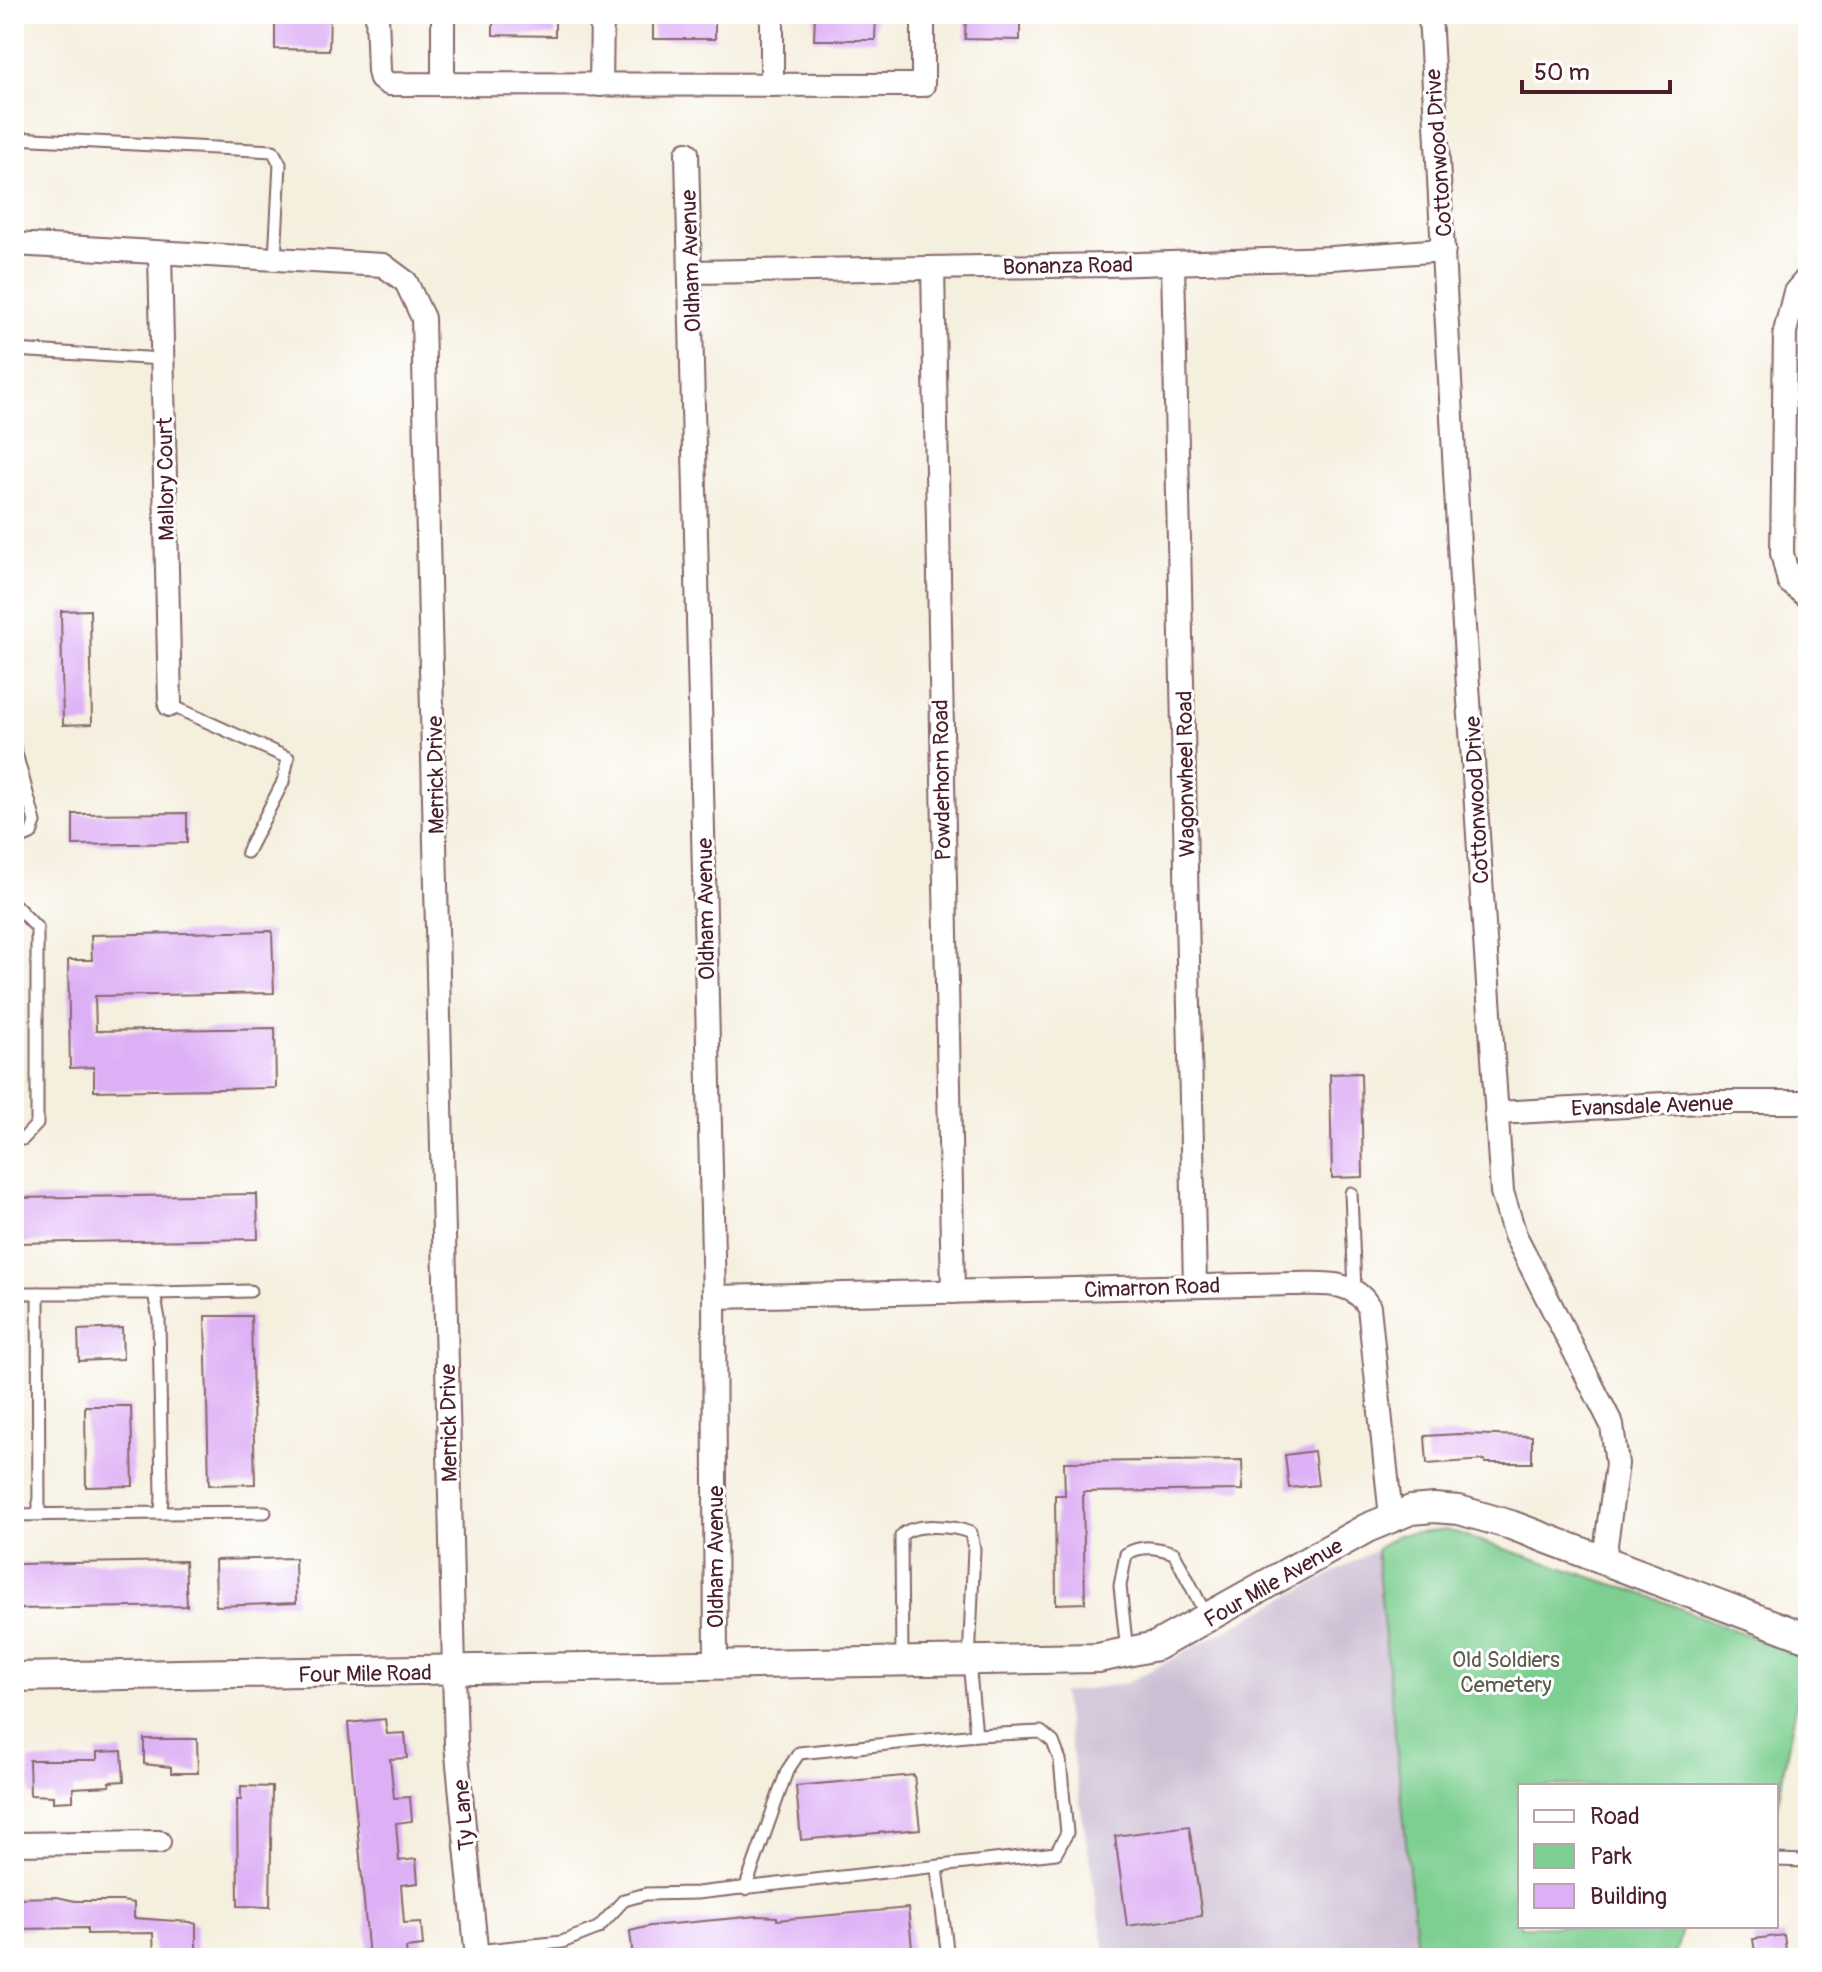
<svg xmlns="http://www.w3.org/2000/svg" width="1822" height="1972" viewBox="0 0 1822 1972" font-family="Pangolin,sans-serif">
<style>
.industrial{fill:#ccbed3}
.green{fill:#7dcf91;stroke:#64775e;stroke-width:2}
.building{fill:#ddaff5}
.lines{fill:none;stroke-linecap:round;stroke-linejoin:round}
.service-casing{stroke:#86686a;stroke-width:15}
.minor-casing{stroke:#86686a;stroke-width:26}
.tertiary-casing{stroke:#86686a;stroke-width:32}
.service{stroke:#fff;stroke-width:11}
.minor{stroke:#fff;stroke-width:22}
.tertiary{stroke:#fff;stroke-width:28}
.labels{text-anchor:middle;stroke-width:6;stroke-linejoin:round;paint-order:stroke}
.street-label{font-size:22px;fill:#4a1f2b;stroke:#fff}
.park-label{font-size:22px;fill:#5c5d4f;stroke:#fff}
</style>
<rect width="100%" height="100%" fill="#fff"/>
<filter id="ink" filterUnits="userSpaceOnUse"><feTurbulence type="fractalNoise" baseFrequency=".0125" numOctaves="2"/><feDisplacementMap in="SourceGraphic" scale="16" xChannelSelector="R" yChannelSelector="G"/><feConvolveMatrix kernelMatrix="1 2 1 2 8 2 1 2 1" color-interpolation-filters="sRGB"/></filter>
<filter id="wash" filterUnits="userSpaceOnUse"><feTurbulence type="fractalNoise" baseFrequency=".006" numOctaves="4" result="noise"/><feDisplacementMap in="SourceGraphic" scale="32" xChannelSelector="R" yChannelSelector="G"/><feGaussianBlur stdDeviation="1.8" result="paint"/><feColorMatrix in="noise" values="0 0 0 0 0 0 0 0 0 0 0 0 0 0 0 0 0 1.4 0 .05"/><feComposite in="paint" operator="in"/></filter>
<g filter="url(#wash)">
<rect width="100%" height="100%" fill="#f5efde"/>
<path class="industrial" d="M 1376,1550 L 1418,1958 L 1106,1958 L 1062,1693 L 1127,1683 Z"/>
<path class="green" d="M 1446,1530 L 1649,1596 L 1805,1658 L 1776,1811 L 1776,1786 L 1520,1786 L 1520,1926 L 1683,1926 L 1674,1958 L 1418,1958 L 1376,1550 L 1397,1535 Z"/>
<g id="blocks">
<g class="building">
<path d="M 275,14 L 330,14 L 329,50 L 275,49 Z"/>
<path d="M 493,14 L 555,14 L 555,36 L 493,35 Z"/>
<rect x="653" y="14" width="62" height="25"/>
<path d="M 815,14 L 876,14 L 875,40 L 814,40 Z"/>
<path d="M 966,14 L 1020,14 L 1020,40 L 965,39 Z"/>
<path d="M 90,610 L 92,724 L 63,725 L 61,611 Z"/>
<path d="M 187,813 L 187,843 L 73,845 L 73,814 Z"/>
<path d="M 272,931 L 274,993 L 95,996 L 96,1031 L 275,1028 L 276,1088 L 94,1091 L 94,1067 L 70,1068 L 68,960 L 92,960 L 91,935 Z"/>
<path d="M 1361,1073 L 1363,1177 L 1332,1178 L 1330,1074 Z"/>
<path d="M 257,1194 L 258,1239 L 14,1243 L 14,1198 Z"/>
<path d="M 205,1316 L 251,1316 L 255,1484 L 209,1485 Z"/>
<path d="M 122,1328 L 123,1359 L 79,1361 L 78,1330 Z"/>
<path d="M 85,1406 L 131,1406 L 133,1486 L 86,1487 Z"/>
<path d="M 1458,1434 L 1532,1436 L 1532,1463 L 1485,1463 L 1485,1460 L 1427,1464 L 1425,1436 Z"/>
<path d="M 1314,1451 L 1318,1485 L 1289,1488 L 1285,1455 Z"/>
<path d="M 1242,1460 L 1243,1490 L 1083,1492 L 1085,1603 L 1056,1604 L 1055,1495 L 1065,1495 L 1064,1462 Z"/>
<path d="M 295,1558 L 296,1603 L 216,1606 L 215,1560 Z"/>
<path d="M 185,1561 L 187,1606 L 17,1609 L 16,1564 Z"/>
<path d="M 385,1719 L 387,1734 L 405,1733 L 406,1745 L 407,1758 L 390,1759 L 394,1798 L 410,1797 L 412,1821 L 396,1823 L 399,1861 L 416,1859 L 418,1883 L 401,1885 L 404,1923 L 421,1922 L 423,1946 L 406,1948 L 407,1958 L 369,1958 L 348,1723 Z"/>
<path d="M 144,1739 L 197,1739 L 198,1773 L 171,1773 L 171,1767 L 144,1764 Z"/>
<path d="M 122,1751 L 124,1781 L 109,1782 L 110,1786 L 73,1788 L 73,1801 L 53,1802 L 53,1796 L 30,1795 L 29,1760 L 97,1760 L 97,1752 Z"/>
<path d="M 914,1775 L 920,1829 L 801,1840 L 796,1786 Z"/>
<path d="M 241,1786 L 272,1787 L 270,1907 L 238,1906 L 237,1800 L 241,1800 Z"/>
<path d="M 1189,1826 L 1202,1916 L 1127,1926 L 1115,1836 Z"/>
<path d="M 57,1897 L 75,1901 L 122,1901 L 134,1903 L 134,1918 L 190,1922 L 196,1924 L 196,1958 L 154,1958 L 153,1933 L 87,1934 L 87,1928 L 14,1929 L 14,1898 Z"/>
<path d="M 908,1908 L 913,1958 L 633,1958 L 630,1931 L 650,1926 L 758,1916 L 777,1917 L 777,1920 Z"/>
<path d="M 1784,1935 L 1787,1958 L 1756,1958 L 1753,1939 Z"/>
</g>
</g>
</g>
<g filter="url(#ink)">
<use href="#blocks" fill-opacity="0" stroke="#86686a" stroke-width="2"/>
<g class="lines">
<defs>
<g id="service">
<path d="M 14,138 L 273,151 L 280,164 L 275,259"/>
<path d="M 14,350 L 162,359"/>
<path d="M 170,705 L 288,758 L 283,782 L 247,852"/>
<path d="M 14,746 L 35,822 L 31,834 L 14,841"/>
<path d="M 14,904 L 37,928 L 37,1124 L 23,1139 L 14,1139"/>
<path d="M 1351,1193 L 1355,1291"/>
<path d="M 14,1293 L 154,1293 L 159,1319 L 162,1496 L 161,1513 L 14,1515"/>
<path d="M 38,1293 L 39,1513"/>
<path d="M 154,1293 L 250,1291"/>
<path d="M 161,1513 L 265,1512"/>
<path d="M 1127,1652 L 1120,1586 L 1126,1554 C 1142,1545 1156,1547 1174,1553 L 1206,1615"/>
<path d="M 1776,1860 L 1808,1861"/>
<path d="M 937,1868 L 948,1958"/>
<path d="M 745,1889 L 787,1771 L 799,1753 L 976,1735"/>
<path d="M 476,1951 L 562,1942 L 598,1928 L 624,1900 L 646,1894 L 697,1893 L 1056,1853 L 1067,1833 L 1060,1760 L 1053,1742 L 1041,1732 L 976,1735 L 969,1662 L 974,1549 L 971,1533 C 955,1526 914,1522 901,1536 L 902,1661"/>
</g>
<g id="minor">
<path d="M 377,14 L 379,71 L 381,79 L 389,84 L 923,85 L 923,14"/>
<path d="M 772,14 L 772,85"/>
<path d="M 1430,14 L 1461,582 L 1502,1192 L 1515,1235 L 1612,1425 L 1617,1464 L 1604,1559"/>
<path d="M 443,83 L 443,14"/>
<path d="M 601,85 L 602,14"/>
<path d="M 687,153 L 714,1297 L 716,1665"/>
<path d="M 14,244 L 383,265 L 406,282 L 423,318 L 454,1671 L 456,1744 L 477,1958"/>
<path d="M 160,253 L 170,705"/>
<path d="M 1173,263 L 1195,1286"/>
<path d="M 933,268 L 953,1292"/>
<path d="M 691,272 L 1108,265 L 1332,258 L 1444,250"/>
<path d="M 1808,277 L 1795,292 L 1785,332 L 1782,553 L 1789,582 L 1808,597"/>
<path d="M 1496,1113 L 1701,1102 L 1808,1102"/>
<path d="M 714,1297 L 1293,1284 C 1322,1284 1353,1279 1369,1307 L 1391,1517"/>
<path d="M 14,1844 L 159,1842"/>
</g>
<path id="tertiary" d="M 14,1677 L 1098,1658 L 1156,1646 L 1367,1528 L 1411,1510 L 1434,1508 L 1459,1510 L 1511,1525 L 1808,1638"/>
</defs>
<use href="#service" class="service-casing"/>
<use href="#minor" class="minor-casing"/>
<use href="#tertiary" class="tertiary-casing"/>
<use href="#service" class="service"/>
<use href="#minor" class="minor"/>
<use href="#tertiary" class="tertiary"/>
</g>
</g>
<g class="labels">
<g class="street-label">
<text transform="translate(1438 153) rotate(-94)" y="8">Cottonwood Drive</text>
<text transform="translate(690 261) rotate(-92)" y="8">Oldham Avenue</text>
<text transform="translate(1068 265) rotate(-1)" y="8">Bonanza Road</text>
<text transform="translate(165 479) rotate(-91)" y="8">Mallory Court</text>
<text transform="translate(1185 774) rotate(-91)" y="8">Wagonwheel Road</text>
<text transform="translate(435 775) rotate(-91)" y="8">Merrick Drive</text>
<text transform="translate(941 780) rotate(-91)" y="8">Powderhorn Road</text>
<text transform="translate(1476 800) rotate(-93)" y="8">Cottonwood Drive</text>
<text transform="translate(705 909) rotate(-91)" y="8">Oldham Avenue</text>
<text transform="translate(1652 1105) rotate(-2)" y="8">Evansdale Avenue</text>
<text transform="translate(1152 1287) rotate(-2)" y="8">Cimarron Road</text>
<text transform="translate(448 1423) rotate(-91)" y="8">Merrick Drive</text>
<text transform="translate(715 1557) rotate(-90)" y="8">Oldham Avenue</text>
<text transform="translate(1273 1582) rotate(-30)" y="8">Four Mile Avenue</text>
<text transform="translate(365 1673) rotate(-1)" y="8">Four Mile Road</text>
<text transform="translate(463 1815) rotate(-95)" y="8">Ty Lane</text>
</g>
<g class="park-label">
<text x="1506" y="1667">Old Soldiers<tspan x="1506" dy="25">Cemetery</tspan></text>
</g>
</g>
<rect width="1822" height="1972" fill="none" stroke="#fff" stroke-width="48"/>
<rect x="1518" y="1784" width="260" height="144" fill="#ffffff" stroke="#b7a5aa" stroke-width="2"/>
<rect x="1534" y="1810" width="40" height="12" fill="#ffffff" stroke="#b7a5aa" stroke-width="2"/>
<text x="1590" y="1824" font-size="24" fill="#4a1f2b">Road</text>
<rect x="1534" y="1844" width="40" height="24" fill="#7dcf91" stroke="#b7a5aa" stroke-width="2"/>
<text x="1590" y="1864" font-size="24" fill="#4a1f2b">Park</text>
<rect x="1534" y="1884" width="40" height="24" fill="#ddaff5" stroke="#b7a5aa" stroke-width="2"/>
<text x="1590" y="1904" font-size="24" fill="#4a1f2b">Building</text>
<path d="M1522 80v12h148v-12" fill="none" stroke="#4a1f2b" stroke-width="4"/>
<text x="1534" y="80" font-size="24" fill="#4a1f2b" stroke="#ffffff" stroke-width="6" paint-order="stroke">50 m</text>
</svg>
